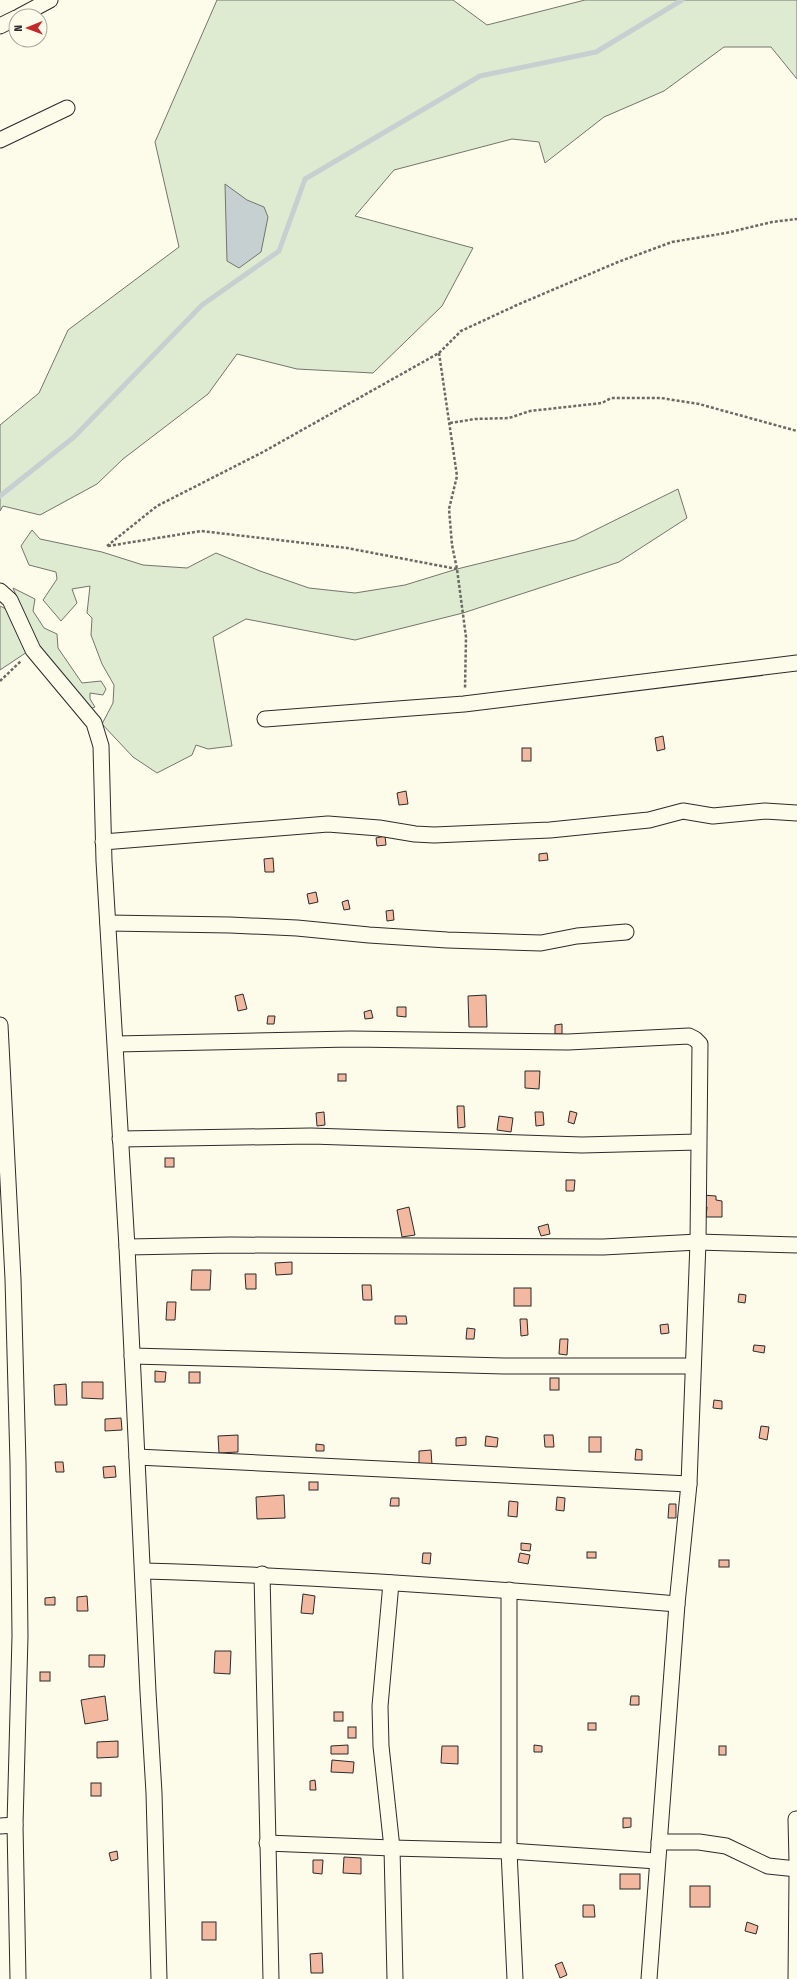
<svg xmlns="http://www.w3.org/2000/svg" width="797" height="1979" viewBox="0 0 797 1979" font-family="'Fira Sans Condensed',sans-serif">
<style>
.green{fill:#deebd1;stroke:#74746e}
.water{fill:#c7d0d0;stroke:#74746e}
.lines{fill:none;stroke-linecap:round;stroke-linejoin:round}
.stream{stroke:#c7d0d0;stroke-width:5}
.building{fill:#f2b8a0;stroke:#2b2b2b}
.street-casing{stroke:#2b2b2b;stroke-width:17}
.path{stroke:#6a6964;stroke-width:2.5;stroke-dasharray:3 2;stroke-linecap:butt}
.street{stroke:#fdfbea;stroke-width:15}
</style>
<rect width="100%" height="100%" fill="#fdfbea"/>
<g class="green">
<path d="M 217,0 L 453,0 L 487,25 L 585,0 L 797,0 L 797,79 L 771,47 L 724,47 L 664,91 L 604,117 L 545,163 L 539,142 L 512,139 L 394,170 L 355,216 L 473,248 L 442,306 L 373,373 L 297,369 L 237,354 L 208,394 L 123,459 L 97,484 L 40,515 L 3,506 L 0,511 L 0,425 L 39,393 L 68,330 L 179,247 L 155,142 Z"/>
<path d="M 678,489 L 687,518 L 619,562 L 463,613 L 355,640 L 246,619 L 213,637 L 232,746 L 208,749 L 196,745 L 192,755 L 157,773 L 133,757 L 102,724 L 113,703 L 114,685 L 102,664 L 91,635 L 92,618 L 87,613 L 90,586 L 72,589 L 77,603 L 61,621 L 43,600 L 57,579 L 56,572 L 29,565 L 21,546 L 32,530 L 40,539 L 102,552 L 143,565 L 187,568 L 216,553 L 260,571 L 309,588 L 355,593 L 405,585 L 457,569 L 575,540 Z"/>
<path d="M 13,588 L 35,599 L 33,611 L 44,628 L 57,634 L 58,648 L 82,683 L 101,681 L 106,689 L 103,695 L 90,693 L 90,699 L 95,707 L 90,709 L 37,647 Z"/>
<path d="M 0,606 L 14,613 L 27,652 L 0,670 Z"/>
</g>
<path class="water" d="M 225,184 L 247,200 L 264,207 L 268,217 L 261,252 L 239,268 L 227,261 Z"/>
<g class="lines">
<path class="stream" d="M 0,496 L 74,437 L 202,305 L 279,251 L 305,179 L 480,76 L 596,52 L 682,0"/>
</g>
<g class="building">
<path d="M 663,736 L 665,749 L 657,751 L 655,738 Z"/>
<rect x="522" y="748" width="9" height="13"/>
<path d="M 406,791 L 408,804 L 399,805 L 397,793 Z"/>
<path d="M 385,836 L 386,845 L 377,846 L 376,838 Z"/>
<path d="M 547,853 L 548,860 L 539,861 L 539,854 Z"/>
<path d="M 273,858 L 274,872 L 265,872 L 264,859 Z"/>
<path d="M 316,892 L 318,902 L 309,904 L 307,894 Z"/>
<path d="M 348,900 L 350,909 L 344,910 L 342,902 Z"/>
<path d="M 393,910 L 394,920 L 387,921 L 386,911 Z"/>
<path d="M 243,994 L 247,1009 L 238,1011 L 235,996 Z"/>
<path d="M 486,995 L 487,1027 L 469,1027 L 468,996 Z"/>
<path d="M 397,1007 L 406,1007 L 406,1017 L 397,1016 Z"/>
<path d="M 371,1010 L 373,1018 L 365,1019 L 364,1012 Z"/>
<path d="M 268,1016 L 275,1016 L 274,1024 L 267,1024 Z"/>
<path d="M 562,1024 L 562,1034 L 555,1034 L 555,1025 Z"/>
<path d="M 525,1071 L 540,1071 L 539,1089 L 525,1088 Z"/>
<rect x="338" y="1074" width="8" height="7"/>
<path d="M 457,1106 L 464,1106 L 465,1127 L 458,1128 Z"/>
<path d="M 570,1111 L 577,1113 L 574,1124 L 568,1122 Z"/>
<path d="M 324,1112 L 325,1125 L 317,1126 L 316,1113 Z"/>
<path d="M 535,1112 L 543,1112 L 544,1125 L 536,1126 Z"/>
<path d="M 499,1116 L 513,1118 L 511,1132 L 497,1130 Z"/>
<rect x="165" y="1158" width="9" height="9"/>
<path d="M 566,1180 L 575,1180 L 574,1191 L 566,1191 Z"/>
<path d="M 702,1195 L 716,1196 L 716,1200 L 722,1201 L 722,1217 L 706,1217 L 707,1207 L 702,1207 Z"/>
<path d="M 409,1207 L 415,1235 L 402,1237 L 397,1210 Z"/>
<path d="M 548,1224 L 550,1234 L 541,1236 L 538,1227 Z"/>
<path d="M 292,1262 L 292,1274 L 276,1275 L 275,1263 Z"/>
<path d="M 192,1270 L 211,1270 L 210,1290 L 191,1290 Z"/>
<path d="M 245,1274 L 256,1274 L 256,1289 L 246,1289 Z"/>
<path d="M 362,1285 L 371,1285 L 372,1300 L 363,1300 Z"/>
<rect x="514" y="1288" width="17" height="18"/>
<path d="M 739,1294 L 746,1295 L 745,1303 L 738,1302 Z"/>
<path d="M 167,1302 L 176,1302 L 175,1320 L 166,1320 Z"/>
<path d="M 395,1316 L 406,1316 L 407,1324 L 395,1324 Z"/>
<path d="M 520,1319 L 527,1319 L 528,1335 L 521,1336 Z"/>
<path d="M 668,1324 L 669,1333 L 661,1334 L 660,1325 Z"/>
<path d="M 467,1328 L 475,1329 L 474,1339 L 466,1339 Z"/>
<path d="M 560,1339 L 568,1339 L 567,1355 L 559,1354 Z"/>
<path d="M 754,1345 L 765,1346 L 764,1353 L 753,1351 Z"/>
<path d="M 155,1371 L 166,1372 L 165,1382 L 155,1382 Z"/>
<rect x="189" y="1372" width="11" height="11"/>
<rect x="550" y="1378" width="9" height="12"/>
<path d="M 82,1382 L 103,1382 L 103,1399 L 82,1398 Z"/>
<path d="M 66,1384 L 67,1405 L 55,1405 L 54,1385 Z"/>
<path d="M 714,1400 L 722,1401 L 722,1409 L 713,1408 Z"/>
<path d="M 121,1418 L 122,1430 L 105,1431 L 105,1419 Z"/>
<path d="M 761,1426 L 769,1427 L 767,1440 L 759,1438 Z"/>
<path d="M 238,1435 L 238,1452 L 219,1453 L 218,1436 Z"/>
<path d="M 544,1435 L 553,1435 L 554,1447 L 545,1447 Z"/>
<path d="M 486,1436 L 498,1438 L 497,1447 L 485,1446 Z"/>
<path d="M 466,1437 L 466,1445 L 456,1446 L 456,1438 Z"/>
<rect x="589" y="1437" width="12" height="15"/>
<path d="M 316,1444 L 324,1445 L 324,1451 L 316,1451 Z"/>
<path d="M 636,1449 L 642,1450 L 642,1460 L 635,1460 Z"/>
<path d="M 431,1450 L 432,1465 L 419,1466 L 419,1451 Z"/>
<path d="M 55,1462 L 63,1462 L 64,1472 L 56,1472 Z"/>
<path d="M 115,1466 L 116,1477 L 104,1478 L 103,1467 Z"/>
<rect x="309" y="1482" width="9" height="8"/>
<path d="M 284,1495 L 285,1518 L 257,1519 L 256,1497 Z"/>
<path d="M 557,1497 L 565,1498 L 564,1511 L 556,1510 Z"/>
<path d="M 391,1498 L 399,1498 L 399,1506 L 390,1506 Z"/>
<path d="M 509,1501 L 518,1502 L 517,1517 L 508,1516 Z"/>
<path d="M 669,1504 L 676,1504 L 676,1518 L 668,1518 Z"/>
<path d="M 521,1543 L 531,1544 L 530,1551 L 521,1550 Z"/>
<rect x="587" y="1552" width="9" height="6"/>
<path d="M 423,1553 L 431,1553 L 430,1564 L 422,1563 Z"/>
<path d="M 520,1553 L 530,1555 L 528,1564 L 518,1562 Z"/>
<rect x="719" y="1560" width="10" height="7"/>
<path d="M 303,1594 L 315,1596 L 313,1614 L 301,1613 Z"/>
<path d="M 87,1596 L 88,1611 L 77,1611 L 77,1597 Z"/>
<path d="M 55,1597 L 55,1605 L 45,1605 L 45,1598 Z"/>
<path d="M 215,1651 L 231,1651 L 230,1674 L 214,1673 Z"/>
<path d="M 89,1655 L 105,1655 L 104,1667 L 89,1667 Z"/>
<rect x="40" y="1672" width="10" height="9"/>
<path d="M 105,1696 L 108,1720 L 85,1724 L 81,1700 Z"/>
<path d="M 631,1696 L 639,1696 L 639,1705 L 630,1705 Z"/>
<rect x="334" y="1712" width="9" height="9"/>
<rect x="588" y="1723" width="8" height="7"/>
<rect x="348" y="1727" width="8" height="11"/>
<path d="M 118,1741 L 118,1757 L 97,1758 L 97,1742 Z"/>
<path d="M 348,1745 L 348,1754 L 331,1754 L 331,1746 Z"/>
<path d="M 534,1745 L 542,1746 L 542,1752 L 534,1752 Z"/>
<path d="M 442,1746 L 458,1746 L 458,1764 L 441,1763 Z"/>
<rect x="719" y="1746" width="7" height="9"/>
<path d="M 332,1760 L 354,1762 L 353,1773 L 331,1772 Z"/>
<path d="M 315,1780 L 316,1790 L 310,1790 L 310,1781 Z"/>
<rect x="91" y="1783" width="10" height="13"/>
<path d="M 623,1818 L 631,1818 L 631,1827 L 623,1828 Z"/>
<path d="M 117,1851 L 118,1859 L 111,1861 L 109,1853 Z"/>
<path d="M 344,1857 L 361,1858 L 361,1874 L 343,1873 Z"/>
<path d="M 313,1860 L 323,1860 L 322,1874 L 313,1873 Z"/>
<rect x="620" y="1874" width="20" height="15"/>
<rect x="690" y="1886" width="20" height="21"/>
<path d="M 583,1905 L 594,1905 L 595,1917 L 583,1917 Z"/>
<rect x="202" y="1922" width="14" height="18"/>
<path d="M 747,1922 L 758,1926 L 756,1934 L 745,1931 Z"/>
<path d="M 322,1953 L 323,1973 L 311,1973 L 310,1954 Z"/>
<path d="M 562,1962 L 567,1975 L 560,1978 L 555,1965 Z"/>
</g>
<g class="lines">
<defs>
<g id="street">
<path d="M 20,16 L 50,0"/>
<path d="M 0,26 L 16,18"/>
<path d="M 0,140 L 67,108"/>
<path d="M 0,591 L 10,600 L 33,650 L 94,723 L 101,746 L 104,861 L 127,1247 L 148,1692 L 154,1793 L 159,1979"/>
<path d="M 265,719 L 464,704 L 797,663"/>
<path d="M 103,842 L 328,824 L 379,828 L 415,834 L 434,835 L 550,830 L 649,820 L 683,811 L 713,816 L 765,811 L 797,813"/>
<path d="M 108,923 L 230,925 L 297,928 L 369,935 L 447,940 L 541,943 L 577,936 L 626,932"/>
<path d="M 0,1025 L 13,1279 L 18,1463 L 20,1636 L 15,1825 L 18,1979"/>
<path d="M 116,1044 L 351,1039 L 568,1042 L 689,1036 L 695,1039 L 700,1044 L 698,1242 L 689,1484 L 677,1604 L 649,1979"/>
<path d="M 120,1139 L 311,1136 L 582,1145 L 698,1142"/>
<path d="M 127,1247 L 231,1245 L 603,1247 L 698,1242 L 797,1245"/>
<path d="M 132,1356 L 504,1366 L 693,1366"/>
<path d="M 137,1457 L 689,1484"/>
<path d="M 144,1571 C 322,1576 500,1589 677,1604"/>
<path d="M 262,1574 L 271,1979"/>
<path d="M 391,1583 L 380,1706 L 381,1746 L 392,1848 L 395,1979"/>
<path d="M 509,1590 L 509,1851 L 515,1979"/>
<path d="M 796,1819 L 797,1862"/>
<path d="M 0,1826 L 15,1825"/>
<path d="M 659,1842 L 699,1842 L 726,1846 L 768,1866 L 797,1869"/>
<path d="M 267,1843 L 392,1848 L 509,1851 L 657,1861"/>
<path d="M 796,1979 L 797,1875"/>
</g>
</defs>
<use href="#street" class="street-casing"/>
<g class="path">
<path d="M 439,353 L 457,476 L 449,509 L 452,545 L 457,569 L 466,637 L 465,689"/>
<path d="M 450,423 L 475,419 L 509,418 L 530,411 L 602,403 L 611,398 L 661,398 L 699,404 L 797,431"/>
<path d="M 107,546 L 157,506 L 263,452 L 439,353 L 461,331 L 517,305 L 618,262 L 672,242 L 726,233 L 772,222 L 797,219"/>
<path d="M 108,546 L 201,531 L 347,548 L 457,569"/>
<path d="M 0,681 L 21,661"/>
</g>
<use href="#street" class="street"/>
</g>
<g transform="translate(28 28) rotate(269)"><circle r="19" fill="#fdfbea" stroke="#a9a89e"/>
<path d="M0-3L7 15L0 10L-7 15Z" fill="#c62828"/>
<text y="-6" font-size="11" font-weight="bold" text-anchor="middle" fill="#2b2b2b">N</text>
</g>
</svg>
